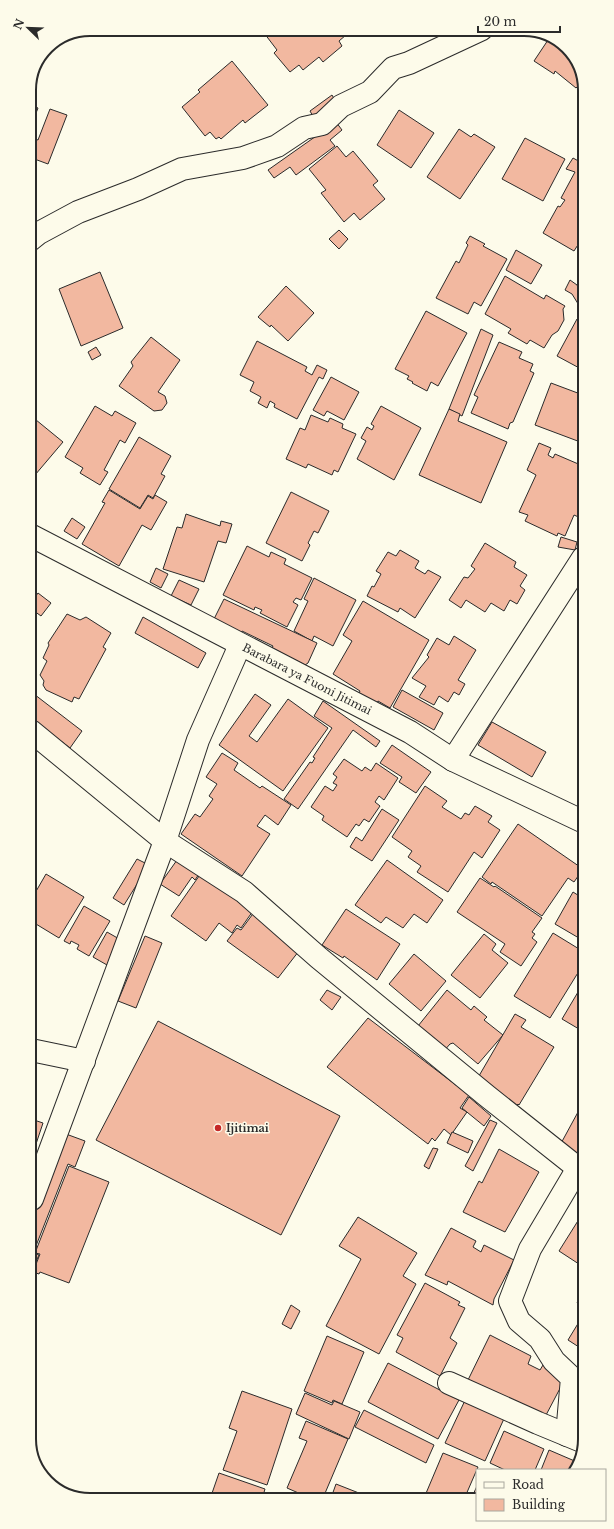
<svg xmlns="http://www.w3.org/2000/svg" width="614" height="1529" viewBox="0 0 614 1529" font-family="'Libre Baskerville',serif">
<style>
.building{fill:#f2b8a0;stroke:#2b2b2b}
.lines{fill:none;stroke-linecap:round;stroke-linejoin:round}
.minor-casing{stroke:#2b2b2b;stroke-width:24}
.minor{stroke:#fdfbea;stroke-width:22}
.poi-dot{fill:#c62828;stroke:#fdfbea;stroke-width:1.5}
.labels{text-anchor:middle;stroke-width:3;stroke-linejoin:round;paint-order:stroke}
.street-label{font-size:11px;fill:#2b2b2b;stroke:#fdfbea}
.poi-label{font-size:11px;font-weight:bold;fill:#2b2b2b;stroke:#fdfbea;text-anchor:start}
.rim{fill:none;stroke:#2b2b2b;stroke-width:2}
</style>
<rect width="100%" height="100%" fill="#fdfbea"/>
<g class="building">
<path d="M 261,29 L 353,29 L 339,41 L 342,46 L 323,62 L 319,57 L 303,70 L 299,65 L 290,72 L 274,53 L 277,50 Z"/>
<path d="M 550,37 L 561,42 L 582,71 L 582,89 L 578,86 L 576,88 L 555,71 L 554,74 L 534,61 Z"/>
<path d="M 232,61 L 268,105 L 245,123 L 243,120 L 221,139 L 219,137 L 216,139 L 210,132 L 205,136 L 182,107 L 200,92 L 198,90 Z"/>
<path d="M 332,95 L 336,102 L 314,118 L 310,111 Z"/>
<path d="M 29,104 L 38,108 L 29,131 Z"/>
<path d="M 50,109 L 67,115 L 48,164 L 29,157 L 29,137 L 38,140 Z"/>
<path d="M 399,110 L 434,133 L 411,168 L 377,145 Z"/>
<path d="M 336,122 L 342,130 L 330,140 L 335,146 L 296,175 L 290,167 L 274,178 L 268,170 Z"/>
<path d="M 459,129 L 471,137 L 474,134 L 495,147 L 460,199 L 427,177 Z"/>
<path d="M 525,138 L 565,159 L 543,201 L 502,179 Z"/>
<path d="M 337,146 L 346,157 L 353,151 L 378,181 L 373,185 L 385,199 L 360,220 L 354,213 L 344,222 L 321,193 L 326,190 L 309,169 Z"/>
<path d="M 573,158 L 582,163 L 582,240 L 581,240 L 574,251 L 543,233 L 558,206 L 560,207 L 565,200 L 561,198 L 575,172 L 566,169 Z"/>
<path d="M 339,230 L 348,239 L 339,249 L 329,239 Z"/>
<path d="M 470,236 L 485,244 L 483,246 L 507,259 L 481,306 L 474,302 L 468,314 L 436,298 L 456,261 L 459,263 L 468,245 L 466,243 Z"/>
<path d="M 516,250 L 542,265 L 531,284 L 506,270 Z"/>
<path d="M 100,272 L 123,328 L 81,346 L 59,289 Z"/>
<path d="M 505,276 L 544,299 L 546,295 L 565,306 L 563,309 L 564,320 L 558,331 L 552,335 L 544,348 L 530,340 L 527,344 L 508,333 L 511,329 L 485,314 Z"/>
<path d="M 570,280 L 577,285 L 582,293 L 582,303 L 580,307 L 572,294 L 565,290 Z"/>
<path d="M 286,286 L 314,313 L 288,341 L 271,325 L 270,327 L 258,317 Z"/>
<path d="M 426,311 L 467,333 L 438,386 L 431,382 L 427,391 L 412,383 L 413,382 L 407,379 L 409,376 L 395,369 Z"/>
<path d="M 577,319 L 582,321 L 583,370 L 557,356 Z"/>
<path d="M 481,329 L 493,335 L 462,416 L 449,409 Z"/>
<path d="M 151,337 L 180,360 L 158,392 L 165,396 L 167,403 L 162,410 L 154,411 L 119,386 L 133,366 L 131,362 Z"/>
<path d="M 257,341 L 307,367 L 305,371 L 312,375 L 317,365 L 327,370 L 323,379 L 319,377 L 297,419 L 274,407 L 275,404 L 270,401 L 267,408 L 258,403 L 261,397 L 250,391 L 254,382 L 240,375 Z"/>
<path d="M 499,342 L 522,352 L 519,358 L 533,364 L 530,371 L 534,373 L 513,422 L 510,423 L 508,429 L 471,413 L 478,397 L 474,395 Z"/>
<path d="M 96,347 L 101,355 L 92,360 L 88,352 Z"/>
<path d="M 331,377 L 359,392 L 344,420 L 327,411 L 324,416 L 313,410 Z"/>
<path d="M 551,383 L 583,395 L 583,443 L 535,425 Z"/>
<path d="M 95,406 L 112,416 L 115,411 L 136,423 L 125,443 L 120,440 L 104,470 L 108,472 L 100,485 L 80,473 L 83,468 L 65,457 Z"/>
<path d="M 381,406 L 421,428 L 394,480 L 357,459 L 366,441 L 361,438 L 367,427 L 372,430 L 374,426 L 371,424 Z"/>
<path d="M 449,409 L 460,414 L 458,421 L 507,442 L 481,503 L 419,475 Z"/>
<path d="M 30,415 L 63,442 L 35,475 L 30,471 Z"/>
<path d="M 311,415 L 328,422 L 330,418 L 343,424 L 342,428 L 356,434 L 338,472 L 334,470 L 332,475 L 308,464 L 306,468 L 286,459 L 300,428 L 305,430 Z"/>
<path d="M 139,437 L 171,456 L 161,474 L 165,476 L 153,498 L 148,495 L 140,508 L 109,489 Z"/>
<path d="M 539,443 L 551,448 L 548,455 L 553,458 L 555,454 L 583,466 L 583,519 L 574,515 L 565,536 L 558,533 L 557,536 L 525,521 L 528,515 L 519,512 L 536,475 L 527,470 Z"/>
<path d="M 109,490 L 140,509 L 148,496 L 153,499 L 155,495 L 167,502 L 151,530 L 142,525 L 119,566 L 82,544 L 105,503 L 102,502 Z"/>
<path d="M 291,492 L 329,511 L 318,533 L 314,531 L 308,543 L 310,545 L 302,561 L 266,543 Z"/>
<path d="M 186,514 L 220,526 L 221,521 L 232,524 L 226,543 L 218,541 L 204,582 L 163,569 L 177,527 L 182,528 Z"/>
<path d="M 72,518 L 85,527 L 77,539 L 64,531 Z"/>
<path d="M 561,537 L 577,542 L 575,550 L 558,547 Z"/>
<path d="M 485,543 L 516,562 L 514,567 L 527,575 L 520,586 L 525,590 L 517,604 L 510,600 L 504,611 L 491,603 L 485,612 L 466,600 L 461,608 L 449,600 L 464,577 L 468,578 L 475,569 L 471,566 Z"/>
<path d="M 247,546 L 269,557 L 271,552 L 286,559 L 284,564 L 312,578 L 301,600 L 296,598 L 293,602 L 298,605 L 287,627 L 260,613 L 262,610 L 255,607 L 254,610 L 223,595 Z"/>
<path d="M 400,550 L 419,561 L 415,568 L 425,574 L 428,570 L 441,577 L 415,618 L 400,608 L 398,612 L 367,596 L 372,586 L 374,587 L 381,574 L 376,571 L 388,552 L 396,556 Z"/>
<path d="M 156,568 L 168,574 L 161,588 L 150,582 Z"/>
<path d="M 314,578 L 356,600 L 333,646 L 314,636 L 312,641 L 294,631 L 308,601 L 304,599 Z"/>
<path d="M 179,580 L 199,589 L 191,605 L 171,596 Z"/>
<path d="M 38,593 L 51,603 L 41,616 L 30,608 L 30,604 Z"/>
<path d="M 224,599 L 317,643 L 308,663 L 305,665 L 272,648 L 273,646 L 242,631 L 240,634 L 213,621 Z"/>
<path d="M 363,601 L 429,640 L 390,708 L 378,701 L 376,705 L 358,695 L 360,691 L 333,674 L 352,641 L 343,635 Z"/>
<path d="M 67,614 L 80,620 L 86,617 L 111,633 L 103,647 L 106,649 L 79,699 L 74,697 L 72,702 L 46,690 L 43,685 L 44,681 L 40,675 L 47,661 L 43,658 L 49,645 L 48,643 Z"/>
<path d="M 143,617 L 206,653 L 198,668 L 135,633 Z"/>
<path d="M 454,636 L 476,650 L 458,680 L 465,684 L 459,695 L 454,692 L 448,702 L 439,696 L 434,705 L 419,697 L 426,686 L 412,678 L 429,657 L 427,655 L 437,638 L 449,645 Z"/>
<path d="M 402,690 L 443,713 L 434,730 L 393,707 Z"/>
<path d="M 30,691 L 82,731 L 70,748 L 31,718 Z"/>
<path d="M 255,694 L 271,705 L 249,736 L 257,742 L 288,699 L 328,728 L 283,791 L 219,745 Z"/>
<path d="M 323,701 L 380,741 L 376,747 L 353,730 L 298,809 L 284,799 L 310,762 L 312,763 L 315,758 L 313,757 L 332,728 L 314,716 Z"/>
<path d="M 492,722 L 546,752 L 532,777 L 478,745 Z"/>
<path d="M 392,745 L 431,772 L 416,793 L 399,782 L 402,777 L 380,763 Z"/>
<path d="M 222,753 L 238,763 L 234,770 L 260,788 L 262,786 L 291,805 L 278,825 L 265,815 L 257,826 L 270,834 L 242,876 L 181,834 L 195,814 L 200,817 L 213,799 L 209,796 L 217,784 L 206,777 Z"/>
<path d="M 344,759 L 362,771 L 365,767 L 371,771 L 376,763 L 398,778 L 384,800 L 379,796 L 375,802 L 380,806 L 369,822 L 364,819 L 359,826 L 356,824 L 347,837 L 322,820 L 324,816 L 311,807 L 325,786 L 333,791 L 337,785 L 333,783 L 337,777 L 333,774 Z"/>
<path d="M 425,786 L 447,801 L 442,807 L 461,819 L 465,813 L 469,815 L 475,806 L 492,816 L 488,822 L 500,830 L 482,858 L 474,852 L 448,892 L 417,872 L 421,866 L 408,857 L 412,851 L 392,837 Z"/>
<path d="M 382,809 L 399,820 L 372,861 L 350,847 L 356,837 L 362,841 Z"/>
<path d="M 518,824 L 583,869 L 574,882 L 568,878 L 542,916 L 492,882 L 491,884 L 482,877 Z"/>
<path d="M 182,853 L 203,868 L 195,880 L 192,877 L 179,896 L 160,884 Z"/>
<path d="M 137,859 L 149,865 L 124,905 L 113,898 Z"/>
<path d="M 387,860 L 443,900 L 427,923 L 414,914 L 403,928 L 386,917 L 381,923 L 355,905 Z"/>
<path d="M 204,869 L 255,908 L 241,928 L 237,925 L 232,933 L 219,923 L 206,941 L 171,916 Z"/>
<path d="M 46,874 L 84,897 L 59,938 L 31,921 L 31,900 Z"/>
<path d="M 480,878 L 494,887 L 495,886 L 542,918 L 532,932 L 535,934 L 532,938 L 537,942 L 521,966 L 500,952 L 505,944 L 457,912 Z"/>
<path d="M 573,892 L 584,899 L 584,941 L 555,924 Z"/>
<path d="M 84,906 L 110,921 L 89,956 L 77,949 L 79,945 L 71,941 L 70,944 L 64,941 Z"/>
<path d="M 346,909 L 400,944 L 377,980 L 344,956 L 343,958 L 322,945 Z"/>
<path d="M 255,911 L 302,947 L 278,978 L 227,941 L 237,928 L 241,930 Z"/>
<path d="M 107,932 L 121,940 L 107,965 L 93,957 Z"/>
<path d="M 553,933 L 584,952 L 584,963 L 550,1018 L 514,996 Z"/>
<path d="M 484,934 L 496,944 L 492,950 L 508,963 L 480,998 L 451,975 Z"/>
<path d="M 145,936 L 162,943 L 136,1008 L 118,1001 Z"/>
<path d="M 414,954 L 446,981 L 421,1011 L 389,984 Z"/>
<path d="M 584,975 L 584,1032 L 562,1019 L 581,987 L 578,984 Z"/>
<path d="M 327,990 L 341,997 L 332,1010 L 320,1000 Z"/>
<path d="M 447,990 L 471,1010 L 474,1006 L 487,1017 L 484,1020 L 503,1035 L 478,1064 L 453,1043 L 450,1044 L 443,1052 L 414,1031 Z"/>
<path d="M 515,1014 L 526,1020 L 521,1027 L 554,1047 L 519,1105 L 518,1104 L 515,1108 L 476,1081 Z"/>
<path d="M 368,1018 L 469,1095 L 460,1108 L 467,1112 L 451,1135 L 444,1129 L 435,1141 L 432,1138 L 428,1144 L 327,1067 Z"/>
<path d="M 158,1021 L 340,1116 L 281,1235 L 96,1140 Z"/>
<path d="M 469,1097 L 491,1116 L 484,1126 L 462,1108 Z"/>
<path d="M 584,1101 L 584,1160 L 559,1147 Z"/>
<path d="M 31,1119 L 43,1123 L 32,1156 Z"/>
<path d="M 490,1120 L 497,1123 L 473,1171 L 465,1166 Z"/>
<path d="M 452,1132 L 473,1141 L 468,1153 L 447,1143 Z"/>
<path d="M 66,1134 L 85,1141 L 75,1167 L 68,1164 L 34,1251 L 32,1250 L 32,1221 Z"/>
<path d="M 433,1148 L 438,1149 L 429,1169 L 424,1166 Z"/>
<path d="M 499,1149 L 539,1172 L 505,1232 L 463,1212 L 479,1181 L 482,1183 Z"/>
<path d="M 69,1166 L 109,1182 L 69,1283 L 40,1272 L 39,1274 L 33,1272 L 40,1254 L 35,1253 Z"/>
<path d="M 581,1216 L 584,1218 L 585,1268 L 559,1251 Z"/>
<path d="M 358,1217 L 417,1253 L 403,1276 L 416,1284 L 379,1354 L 326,1326 L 361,1259 L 339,1246 Z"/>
<path d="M 451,1228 L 476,1241 L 473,1247 L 481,1252 L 484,1245 L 514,1260 L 494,1299 L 493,1305 L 448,1281 L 447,1285 L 425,1275 Z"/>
<path d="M 32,1252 L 39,1255 L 32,1270 Z"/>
<path d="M 425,1283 L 460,1302 L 458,1305 L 465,1308 L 450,1338 L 457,1343 L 440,1376 L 396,1352 L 403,1338 L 397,1335 Z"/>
<path d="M 583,1292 L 585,1293 L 585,1309 L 577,1303 Z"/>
<path d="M 291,1305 L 300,1311 L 291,1329 L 282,1324 Z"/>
<path d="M 585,1312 L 585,1345 L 582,1349 L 568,1340 Z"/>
<path d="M 490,1335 L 531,1356 L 528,1364 L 540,1370 L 543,1365 L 566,1377 L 545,1417 L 468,1380 Z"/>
<path d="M 327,1336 L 364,1352 L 342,1404 L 333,1400 L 332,1403 L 304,1391 Z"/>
<path d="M 388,1363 L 459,1400 L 438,1439 L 368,1402 Z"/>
<path d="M 242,1391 L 292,1409 L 267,1485 L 223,1470 L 237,1431 L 229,1428 Z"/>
<path d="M 585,1391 L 585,1421 L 573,1414 Z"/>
<path d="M 305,1393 L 332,1405 L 334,1401 L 360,1412 L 349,1439 L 296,1414 Z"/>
<path d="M 468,1394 L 507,1412 L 485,1461 L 445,1443 Z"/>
<path d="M 364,1410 L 434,1445 L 426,1463 L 355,1427 Z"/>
<path d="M 306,1421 L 348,1439 L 323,1498 L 310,1498 L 287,1488 L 307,1441 L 299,1438 Z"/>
<path d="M 504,1431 L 544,1449 L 535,1470 L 505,1470 L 490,1463 Z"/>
<path d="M 549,1450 L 577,1462 L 574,1470 L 541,1470 Z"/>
<path d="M 443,1453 L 478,1467 L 465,1497 L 424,1498 Z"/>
<path d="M 219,1473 L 265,1489 L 262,1499 L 210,1499 Z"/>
<path d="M 336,1484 L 364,1495 L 363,1498 L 331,1498 Z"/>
<path d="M 477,1486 L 477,1497 L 472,1497 Z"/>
</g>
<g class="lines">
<defs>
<g id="minor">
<path d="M 29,241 L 39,233 L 78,212 L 138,189 L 182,169 L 243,158 L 277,146 L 304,128 L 322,124 L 341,106 L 370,92 L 393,68 L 409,63 L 482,29"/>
<path d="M 30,535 L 410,732 L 453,760 L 584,822"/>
<path d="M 31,731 L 165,841 L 244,892 L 319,958 L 487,1096 L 584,1173"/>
<path d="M 453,760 L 583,558"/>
<path d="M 31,1050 L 84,1061"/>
<path d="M 32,1199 L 165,841 L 198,740 L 240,645"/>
<path d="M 449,1383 L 538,1423 L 584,1442"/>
<path d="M 567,1435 L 572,1378 L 554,1361 L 540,1339 L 519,1321 L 510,1301 L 530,1249 L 578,1168"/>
</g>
</defs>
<use href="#minor" class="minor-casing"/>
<use href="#minor" class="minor"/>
</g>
<circle class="poi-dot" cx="218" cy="1128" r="4"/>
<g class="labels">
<g class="street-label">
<text transform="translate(307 679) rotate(27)" y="4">Barabara ya Fuoni Jitimai</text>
</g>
<g class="poi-label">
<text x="226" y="1132">Ijitimai</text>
</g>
</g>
<path d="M0 0H614V1529H0ZM90 36H524A54 54 0 0 1 578 90V1439A54 54 0 0 1 524 1493H90A54 54 0 0 1 36 1439V90A54 54 0 0 1 90 36Z" fill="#fdfbea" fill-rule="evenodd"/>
<path class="rim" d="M90 36H524A54 54 0 0 1 578 90V1439A54 54 0 0 1 524 1493H90A54 54 0 0 1 36 1439V90A54 54 0 0 1 90 36Z"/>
<rect x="476" y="1469" width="130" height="52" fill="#fdfbea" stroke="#a9a89e"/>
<rect x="484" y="1482" width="20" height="6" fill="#fdfbea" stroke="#a9a89e"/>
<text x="512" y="1489" font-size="12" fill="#2b2b2b">Road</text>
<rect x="484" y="1499" width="20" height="12" fill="#f2b8a0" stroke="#a9a89e"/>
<text x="512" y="1509" font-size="12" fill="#2b2b2b">Building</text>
<g transform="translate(28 28) rotate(293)" stroke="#fdfbea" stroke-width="3" paint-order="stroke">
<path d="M0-3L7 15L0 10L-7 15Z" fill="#2b2b2b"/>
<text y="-6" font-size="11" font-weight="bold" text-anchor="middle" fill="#2b2b2b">N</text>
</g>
<path d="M478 26v6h82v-6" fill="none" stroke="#2b2b2b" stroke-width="2"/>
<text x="484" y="26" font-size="12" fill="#2b2b2b" stroke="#fdfbea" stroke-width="3" paint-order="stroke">20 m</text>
</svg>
